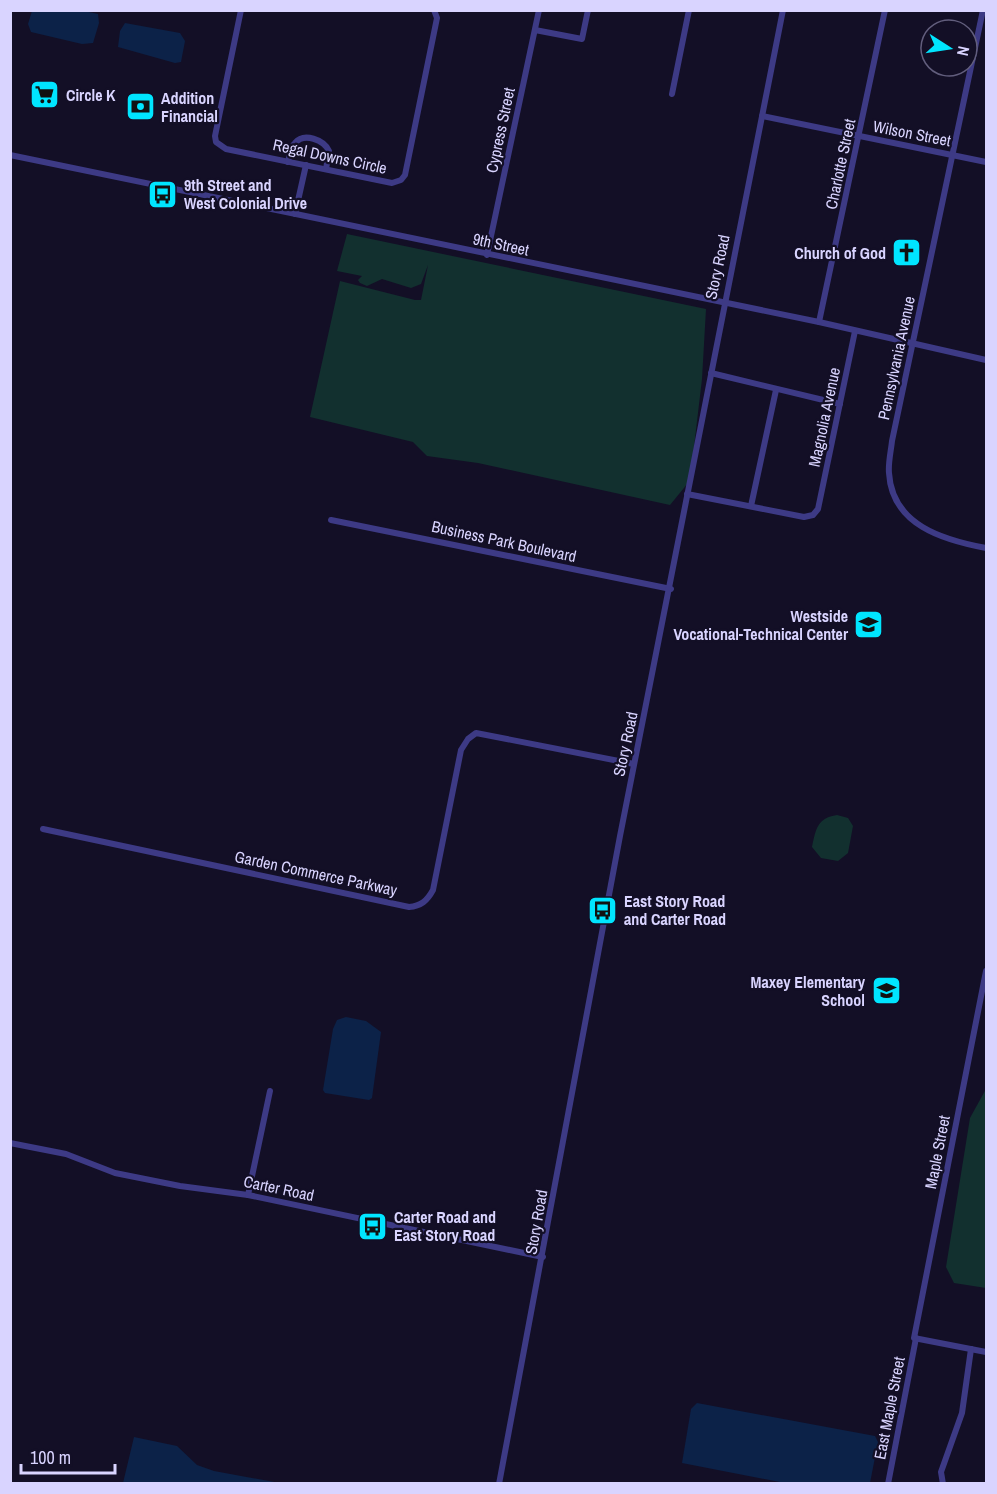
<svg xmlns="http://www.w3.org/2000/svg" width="997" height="1494" viewBox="0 0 997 1494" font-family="'Archivo Narrow',sans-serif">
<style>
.green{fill:#12302f}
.water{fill:#0c2248}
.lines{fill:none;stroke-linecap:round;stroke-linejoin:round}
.minor{stroke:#3d3a85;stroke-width:6}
.labels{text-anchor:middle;stroke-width:4.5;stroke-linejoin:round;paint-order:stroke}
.poi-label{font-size:16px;font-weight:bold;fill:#d9d4ff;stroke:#130f26;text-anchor:start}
.street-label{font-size:16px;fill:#d9d4ff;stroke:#130f26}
</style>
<rect width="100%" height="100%" fill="#130f26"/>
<g class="green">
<path d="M 347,234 L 706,309 L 702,379 L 693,455 L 688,483 L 670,505 L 478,463 L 427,456 L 413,442 L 310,417 L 340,281 L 415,300 L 421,300 L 428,265 L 421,284 L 411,288 L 382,279 L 367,286 L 360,283 L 358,280 L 362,276 L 337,271 Z"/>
<path d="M 837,815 L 848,818 L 853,826 L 848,853 L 838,861 L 821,858 L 812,847 C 816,829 817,818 837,815 Z"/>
<path d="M 986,1089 L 986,1288 L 954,1283 L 946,1267 L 970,1118 Z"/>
</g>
<g class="water">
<path d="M 32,11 L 84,11 L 98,14 L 99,23 L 93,43 L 82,44 L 31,32 L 28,24 Z"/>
<path d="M 125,23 L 180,33 L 185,41 L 181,62 L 175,63 L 118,47 L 120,31 Z"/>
<path d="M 346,1017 L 366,1021 L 381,1032 L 372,1098 L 369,1100 L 325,1093 L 323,1090 L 333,1029 L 337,1020 Z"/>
<path d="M 697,1403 L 875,1436 L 878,1442 L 870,1483 L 785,1483 L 682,1463 L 691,1409 Z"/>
<path d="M 134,1437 L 177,1446 L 197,1465 L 214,1471 L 280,1483 L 123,1483 Z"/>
</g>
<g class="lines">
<g class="minor">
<path d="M 241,10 L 215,136 L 216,142 L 226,149 L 392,183 L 401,180 L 405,175 L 437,18 L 434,10"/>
<path d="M 983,10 L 892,441 C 891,451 888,463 889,473 C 892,525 943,540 986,548"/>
<path d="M 535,30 L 582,39 L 588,10"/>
<path d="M 672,94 L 689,10"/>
<path d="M 762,116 L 986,162"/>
<path d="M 10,155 L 819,322 L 986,360"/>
<path d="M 288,162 C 290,155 290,147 295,143 C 304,132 324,140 329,151 L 326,169"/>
<path d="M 295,214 L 306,165"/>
<path d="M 487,255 L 539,10"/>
<path d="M 819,322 L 885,10"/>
<path d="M 711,373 L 840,404"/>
<path d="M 687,494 L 804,517 L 813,515 L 818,509 L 855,331"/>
<path d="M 751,506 L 776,390"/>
<path d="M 331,520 L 671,589"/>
<path d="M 43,829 L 409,907 C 421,906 427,901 433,890 L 461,750 L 468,739 L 476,733 L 634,764"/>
<path d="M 986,971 L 914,1338 L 986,1352"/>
<path d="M 10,1143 L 66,1154 L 115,1173 L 180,1186 L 248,1195 L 543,1257"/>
<path d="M 248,1195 L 270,1091"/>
<path d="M 499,1484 L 620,836 L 783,10"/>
<path d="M 888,1484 L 916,1338"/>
<path d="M 943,1484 L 941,1472 L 962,1413 L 971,1349"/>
</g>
</g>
<defs>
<symbol id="supermarket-square" viewBox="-11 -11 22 22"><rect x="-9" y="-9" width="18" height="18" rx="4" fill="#00e5ff" stroke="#130f26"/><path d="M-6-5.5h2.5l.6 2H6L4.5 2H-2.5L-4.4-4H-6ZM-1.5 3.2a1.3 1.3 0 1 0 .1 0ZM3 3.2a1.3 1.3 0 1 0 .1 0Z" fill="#111"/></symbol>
<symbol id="bank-square" viewBox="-11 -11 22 22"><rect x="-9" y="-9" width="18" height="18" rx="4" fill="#00e5ff" stroke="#130f26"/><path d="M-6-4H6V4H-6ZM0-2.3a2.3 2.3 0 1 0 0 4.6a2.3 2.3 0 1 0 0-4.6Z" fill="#111"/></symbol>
<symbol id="bus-square" viewBox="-11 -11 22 22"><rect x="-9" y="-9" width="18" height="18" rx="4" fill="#00e5ff" stroke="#130f26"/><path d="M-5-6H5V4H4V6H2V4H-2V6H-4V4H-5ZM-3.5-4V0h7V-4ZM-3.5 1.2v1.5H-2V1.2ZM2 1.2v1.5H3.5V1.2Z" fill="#111"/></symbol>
<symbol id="church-square" viewBox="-11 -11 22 22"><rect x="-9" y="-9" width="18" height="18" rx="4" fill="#00e5ff" stroke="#130f26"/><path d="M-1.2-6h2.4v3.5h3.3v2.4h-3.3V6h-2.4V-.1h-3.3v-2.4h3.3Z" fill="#111"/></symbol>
<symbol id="school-square" viewBox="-11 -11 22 22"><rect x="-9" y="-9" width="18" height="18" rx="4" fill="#00e5ff" stroke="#130f26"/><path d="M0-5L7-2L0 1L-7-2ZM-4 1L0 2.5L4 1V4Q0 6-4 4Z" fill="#111"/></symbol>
</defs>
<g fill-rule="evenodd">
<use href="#supermarket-square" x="28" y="78" width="33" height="33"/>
<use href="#bank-square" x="124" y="90" width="33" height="33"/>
<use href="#bus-square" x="146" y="178" width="33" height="33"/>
<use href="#church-square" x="890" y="236" width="33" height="33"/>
<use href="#school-square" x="852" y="608" width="33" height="33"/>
<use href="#bus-square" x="586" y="894" width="33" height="33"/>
<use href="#school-square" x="870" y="974" width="33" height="33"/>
<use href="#bus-square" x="356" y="1210" width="33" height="33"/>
</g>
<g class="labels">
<g class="poi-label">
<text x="66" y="101">Circle K</text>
<text x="161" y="104">Addition<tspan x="161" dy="18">Financial</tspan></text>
<text x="184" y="191">9th Street and<tspan x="184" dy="18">West Colonial Drive</tspan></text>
<text x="886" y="259" text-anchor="end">Church of God</text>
<text x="848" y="622" text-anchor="end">Westside<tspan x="848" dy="18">Vocational-Technical Center</tspan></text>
<text x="624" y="907">East Story Road<tspan x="624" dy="18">and Carter Road</tspan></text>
<text x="865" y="988" text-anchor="end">Maxey Elementary<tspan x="865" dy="18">School</tspan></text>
<text x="394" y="1223">Carter Road and<tspan x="394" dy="18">East Story Road</tspan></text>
</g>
<g class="street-label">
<text transform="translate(500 130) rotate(-78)" y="6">Cypress Street</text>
<text transform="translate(912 133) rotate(11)" y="6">Wilson Street</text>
<text transform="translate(330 156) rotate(12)" y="6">Regal Downs Circle</text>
<text transform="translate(840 164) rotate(-78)" y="6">Charlotte Street</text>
<text transform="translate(501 244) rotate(12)" y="6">9th Street</text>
<text transform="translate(717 267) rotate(-78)" y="6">Story Road</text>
<text transform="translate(896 358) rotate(-78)" y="6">Pennsylvania Avenue</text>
<text transform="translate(824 417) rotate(-78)" y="6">Magnolia Avenue</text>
<text transform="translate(504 541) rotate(12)" y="6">Business Park Boulevard</text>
<text transform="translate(625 744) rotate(-78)" y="6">Story Road</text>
<text transform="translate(316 873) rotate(12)" y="6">Garden Commerce Parkway</text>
<text transform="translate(937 1152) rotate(-79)" y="6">Maple Street</text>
<text transform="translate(279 1188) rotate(12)" y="6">Carter Road</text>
<text transform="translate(536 1222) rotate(-80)" y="6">Story Road</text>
<text transform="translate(889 1408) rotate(-79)" y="6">East Maple Street</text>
</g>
</g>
<rect width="997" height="1494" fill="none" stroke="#d9d4ff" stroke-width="24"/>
<g transform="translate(949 48) rotate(102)"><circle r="28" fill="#130f26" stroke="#625e7d" stroke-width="1.5"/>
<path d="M0-4.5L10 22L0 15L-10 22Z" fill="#00e5ff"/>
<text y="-9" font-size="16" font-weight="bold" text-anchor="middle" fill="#d9d4ff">N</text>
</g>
<path d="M21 1464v9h94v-9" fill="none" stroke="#d9d4ff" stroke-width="3"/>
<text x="30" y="1464" font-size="18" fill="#d9d4ff" stroke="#130f26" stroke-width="4.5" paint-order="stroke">100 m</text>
</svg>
